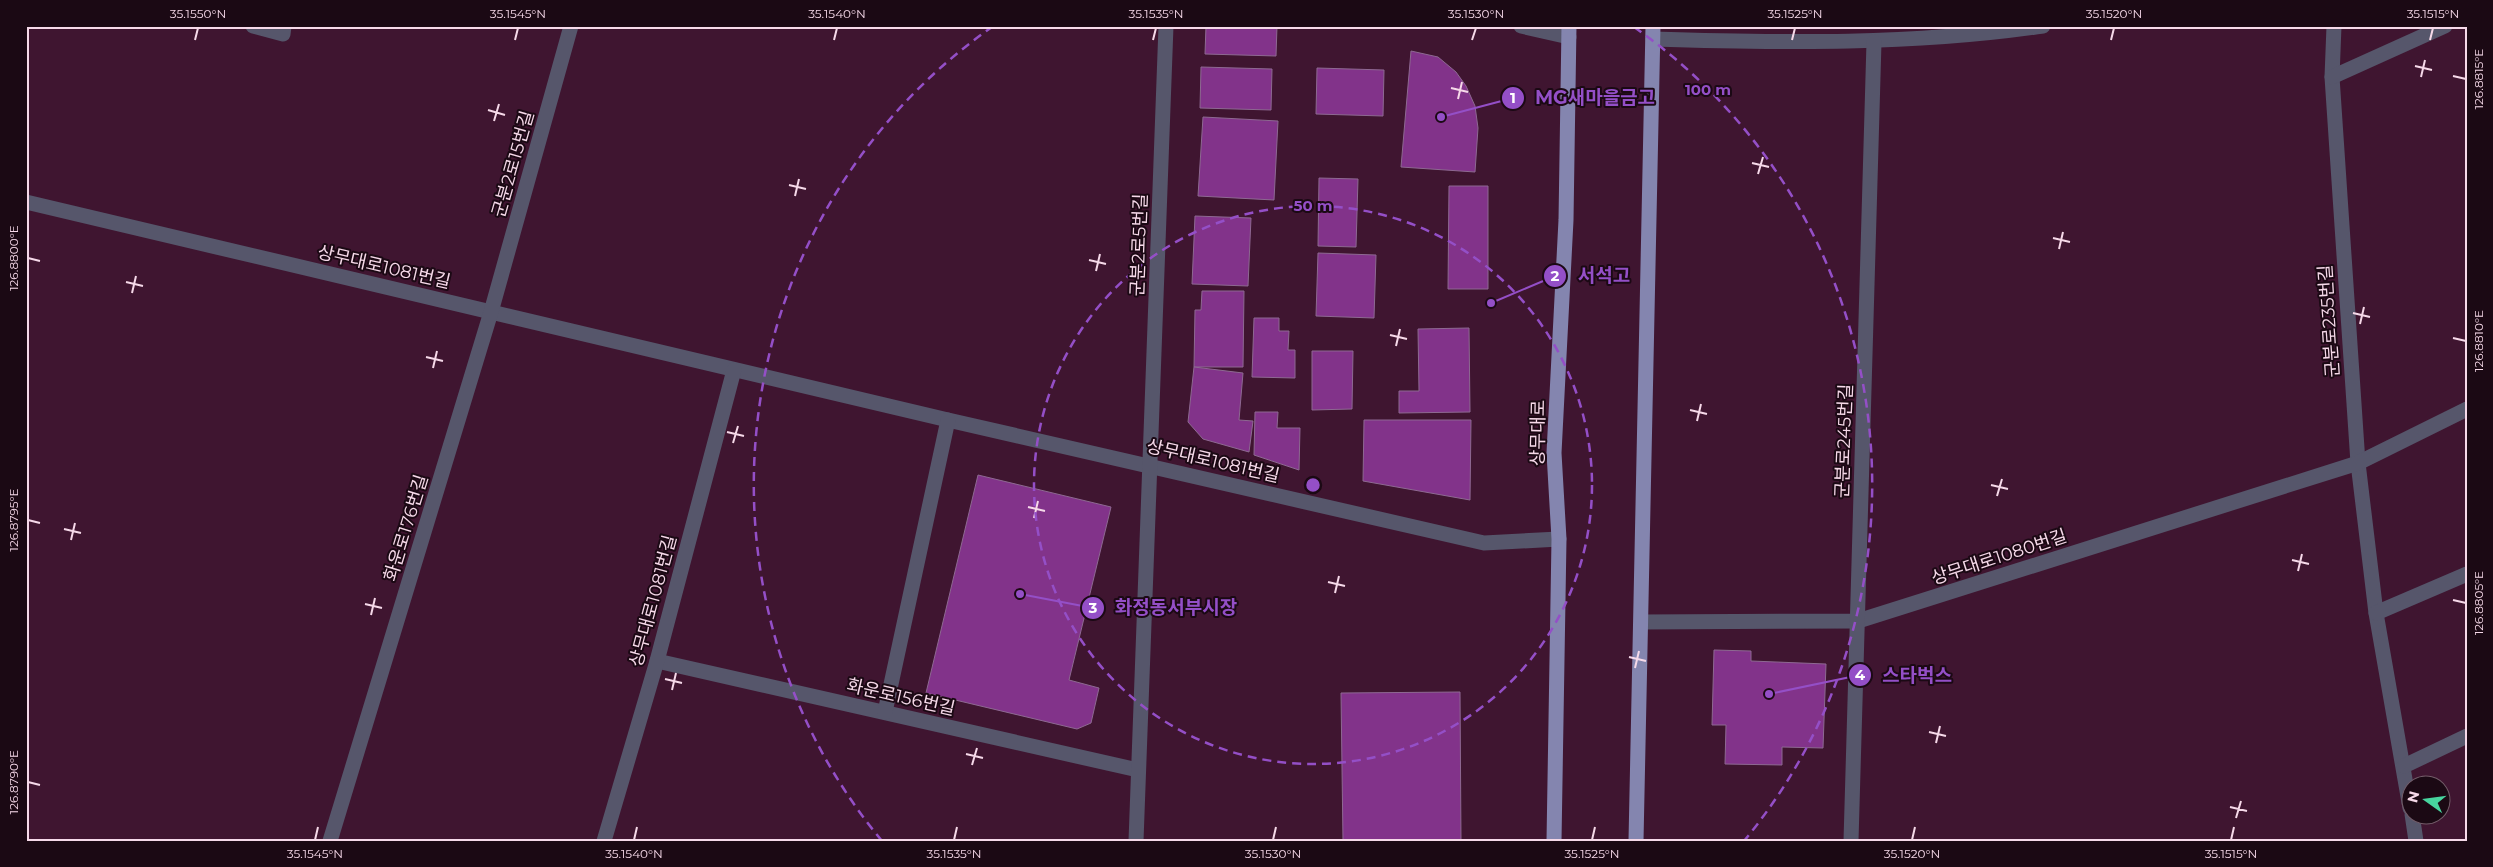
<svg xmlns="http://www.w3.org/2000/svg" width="2493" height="867" viewBox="0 0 2493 867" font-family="Montserrat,'Noto Sans KR',sans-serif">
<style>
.building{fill:#82338a;stroke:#8e6992}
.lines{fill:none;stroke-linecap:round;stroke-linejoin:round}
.minor{stroke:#56566b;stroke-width:15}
.major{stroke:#8485af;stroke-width:15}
.ticks{fill:none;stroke:#f6d9e9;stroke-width:2}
.ring{fill:none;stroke:#944fc7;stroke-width:2.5;stroke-dasharray:9 6}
.labels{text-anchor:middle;stroke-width:4;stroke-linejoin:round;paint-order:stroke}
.street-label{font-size:18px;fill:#f6d9e9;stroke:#1b0914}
.centre{fill:#944fc7;stroke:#1b0914;stroke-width:2.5}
.ring-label{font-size:15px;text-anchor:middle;font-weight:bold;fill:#944fc7;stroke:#1b0914;stroke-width:4;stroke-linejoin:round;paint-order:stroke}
.leader{fill:none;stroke:#944fc7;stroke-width:2}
.callout-dot{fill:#944fc7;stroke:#1b0914;stroke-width:2}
.mark-label{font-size:15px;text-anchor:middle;font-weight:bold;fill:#fff}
.callout-label{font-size:19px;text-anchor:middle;font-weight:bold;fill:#944fc7;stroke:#1b0914;stroke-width:4;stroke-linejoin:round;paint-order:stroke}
.neatline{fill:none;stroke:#f6d9e9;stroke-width:2}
.ticks-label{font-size:12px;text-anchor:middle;fill:#f6d9e9}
</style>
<rect width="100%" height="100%" fill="#3f1530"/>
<g class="building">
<path d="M 1206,26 L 1277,26 L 1276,56 L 1205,54 Z"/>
<path d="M 1411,51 L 1438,57 L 1456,72 L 1466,86 L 1475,106 L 1478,128 L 1475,172 L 1401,167 Z"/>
<path d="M 1201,67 L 1272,69 L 1271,110 L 1200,108 Z"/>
<path d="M 1317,68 L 1384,70 L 1383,116 L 1316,114 Z"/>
<path d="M 1203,117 L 1278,121 L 1274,200 L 1198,196 Z"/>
<path d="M 1319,178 L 1358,179 L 1356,247 L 1318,246 Z"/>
<path d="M 1449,186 L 1488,186 L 1488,289 L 1448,289 Z"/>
<path d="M 1195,216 L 1251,218 L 1248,286 L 1192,284 Z"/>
<path d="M 1318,253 L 1376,255 L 1374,318 L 1316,316 Z"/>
<path d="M 1202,291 L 1244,291 L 1243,367 L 1194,367 L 1195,310 L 1201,310 Z"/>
<path d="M 1254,318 L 1279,318 L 1279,331 L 1289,331 L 1288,350 L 1295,350 L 1295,378 L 1252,377 Z"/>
<path d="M 1469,328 L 1470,412 L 1399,413 L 1399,391 L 1419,391 L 1418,329 Z"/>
<path d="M 1312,351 L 1353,351 L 1352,409 L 1312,410 Z"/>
<path d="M 1194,367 L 1243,373 L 1239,420 L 1253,421 L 1249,452 L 1203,439 L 1188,422 Z"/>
<path d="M 1255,412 L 1278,412 L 1277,428 L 1300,428 L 1299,470 L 1254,455 Z"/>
<path d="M 1364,420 L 1471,420 L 1470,500 L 1363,481 Z"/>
<path d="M 978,475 L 1111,507 L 1069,680 L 1099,688 L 1091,723 L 1077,729 L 926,693 Z"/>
<path d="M 1714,650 L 1751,651 L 1751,661 L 1826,664 L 1823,748 L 1782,747 L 1782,765 L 1725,764 L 1726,725 L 1712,725 Z"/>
<path d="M 1460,692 L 1461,841 L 1343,841 L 1341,693 Z"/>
</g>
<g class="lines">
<g class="minor">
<path d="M 253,26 L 283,34 L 284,26"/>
<path d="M 1521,26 L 1569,37"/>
<path d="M 2334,26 L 2332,77 L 2358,463 L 2376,613 L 2410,808"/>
<path d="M 1653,39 C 1784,43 1913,45 2043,26"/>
<path d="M 2332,77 L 2445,26"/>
<path d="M 26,202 L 948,420 L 1484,543 L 1559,539"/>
<path d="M 2376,613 L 2467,574"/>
<path d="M 1642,622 L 1858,621 L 2358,463 L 2467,409"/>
<path d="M 657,661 L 1138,770"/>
<path d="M 885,712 L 948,420"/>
<path d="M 2404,766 L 2467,736"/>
<path d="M 2412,814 L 2416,841"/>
<path d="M 330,841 L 491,312 L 571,26"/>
<path d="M 604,841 L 657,661 L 734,370"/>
<path d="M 1136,841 L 1166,26"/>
<path d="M 1851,841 L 1874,42"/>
</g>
<g class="major">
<path d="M 1554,841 L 1559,539 L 1554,453 L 1566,220 L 1569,26"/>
<path d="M 1636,841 L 1653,26"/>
</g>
</g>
<path class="ticks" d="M 195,40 L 198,28M 515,40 L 518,28M 834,40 L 837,28M 1153,40 L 1156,28M 1472,40 L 1476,28M 1792,40 L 1795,28M 2111,40 L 2114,28M 2430,40 L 2433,28M 2415,66 L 2432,70M 2453,76 L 2466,79M 2421,77 L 2425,60M 1451,88 L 1468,92M 1458,99 L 1462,82M 488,110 L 505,115M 494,121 L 499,104M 1752,163 L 1769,167M 1758,174 L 1763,157M 789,185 L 806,189M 795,196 L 799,179M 2053,238 L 2070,242M 2059,249 L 2063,232M 28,258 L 40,261M 1089,260 L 1106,264M 1096,271 L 1100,254M 126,282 L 143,286M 132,293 L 136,276M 2353,313 L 2370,317M 2360,324 L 2364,307M 1390,335 L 1407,339M 2453,338 L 2466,341M 1396,346 L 1400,329M 426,357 L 443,361M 433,368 L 437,351M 1690,410 L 1707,414M 1697,421 L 1701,404M 727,432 L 744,436M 733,443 L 738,426M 1991,485 L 2008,489M 1997,496 L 2002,479M 1028,507 L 1045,511M 1034,518 L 1038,501M 28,520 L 40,523M 64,529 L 81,533M 71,540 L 75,523M 2292,560 L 2309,564M 2298,571 L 2302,554M 1328,582 L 1345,586M 1335,593 L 1339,576M 2453,600 L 2466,603M 365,604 L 382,608M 371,615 L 375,598M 1629,657 L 1646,661M 1635,668 L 1639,651M 665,679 L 682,683M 672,690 L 676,673M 1929,732 L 1946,736M 1936,743 L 1940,726M 966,754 L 983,758M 972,765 L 977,748M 28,782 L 40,785M 2230,807 L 2247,811M 2236,818 L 2241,801M 315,840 L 318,827M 634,840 L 637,827M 954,840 L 957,827M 1273,840 L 1276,827M 1592,840 L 1595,827M 1912,840 L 1915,827M 2231,840 L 2234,827"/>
<g class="ring">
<circle cx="1313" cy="485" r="279"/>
<path d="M882 841A559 559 0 0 1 992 27M1634 27A559 559 0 0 1 1744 841"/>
</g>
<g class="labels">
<g class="street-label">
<text transform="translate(513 164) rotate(-74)" y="6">군분2로15번길</text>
<text transform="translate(1139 245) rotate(-88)" y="6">군분2로5번길</text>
<text transform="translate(384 267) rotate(13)" y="6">상무대로1081번길</text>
<text transform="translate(2329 321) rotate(-94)" y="6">군분로235번길</text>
<text transform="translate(1538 433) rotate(-89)" y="6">상무대로</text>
<text transform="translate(1844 441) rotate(-88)" y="6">군분로245번길</text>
<text transform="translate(1213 461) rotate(13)" y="6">상무대로1081번길</text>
<text transform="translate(406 528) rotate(-73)" y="6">화운로176번길</text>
<text transform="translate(1999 557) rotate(-18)" y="6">상무대로1080번길</text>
<text transform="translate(653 601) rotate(-75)" y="6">상무대로1081번길</text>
<text transform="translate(901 697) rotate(13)" y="6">화운로156번길</text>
</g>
</g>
<circle cx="1313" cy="485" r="8" class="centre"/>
<g class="ring-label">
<text x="1708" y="95">100 m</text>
<text x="1313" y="211">50 m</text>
</g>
<path class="leader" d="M1441 117L1513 98M1491 303L1555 276M1020 594L1093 608M1769 694L1860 675"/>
<g class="callout-dot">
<circle cx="1441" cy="117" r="5"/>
<circle cx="1491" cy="303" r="5"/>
<circle cx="1020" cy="594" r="5"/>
<circle cx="1769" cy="694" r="5"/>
<circle cx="1513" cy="98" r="12"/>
<circle cx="1555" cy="276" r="12"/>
<circle cx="1093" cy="608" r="12"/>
<circle cx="1860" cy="675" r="12"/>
</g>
<g class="mark-label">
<text x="1513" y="103">1</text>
<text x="1555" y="281">2</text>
<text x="1093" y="613">3</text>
<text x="1860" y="680">4</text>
</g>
<g class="callout-label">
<text x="1595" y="104">MG새마을금고</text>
<text x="1604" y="282">서석고</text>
<text x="1176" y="614">화정동서부시장</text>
<text x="1917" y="682">스타벅스</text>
</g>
<rect width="2493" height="867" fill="none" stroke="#1b0914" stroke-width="55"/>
<g transform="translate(2426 800) rotate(284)"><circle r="24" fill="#1b0914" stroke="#735c69"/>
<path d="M0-4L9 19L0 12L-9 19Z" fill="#47d49e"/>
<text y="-8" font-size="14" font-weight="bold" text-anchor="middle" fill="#f6d9e9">N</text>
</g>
<rect x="28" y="28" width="2438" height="812" class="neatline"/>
<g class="ticks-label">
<text x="198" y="18">35.1550°N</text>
<text x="518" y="18">35.1545°N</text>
<text x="837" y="18">35.1540°N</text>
<text x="1156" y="18">35.1535°N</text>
<text x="1476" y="18">35.1530°N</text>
<text x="1795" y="18">35.1525°N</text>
<text x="2114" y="18">35.1520°N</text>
<text x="2433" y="18">35.1515°N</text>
<text transform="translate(2479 79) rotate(-90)" y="4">126.8815°E</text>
<text transform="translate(14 258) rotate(-90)" y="4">126.8800°E</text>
<text transform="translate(2479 341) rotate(-90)" y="4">126.8810°E</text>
<text transform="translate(14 520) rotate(-90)" y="4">126.8795°E</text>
<text transform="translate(2479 603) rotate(-90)" y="4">126.8805°E</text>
<text transform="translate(14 782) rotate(-90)" y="4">126.8790°E</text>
<text x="315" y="858">35.1545°N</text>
<text x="634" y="858">35.1540°N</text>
<text x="954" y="858">35.1535°N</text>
<text x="1273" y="858">35.1530°N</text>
<text x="1592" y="858">35.1525°N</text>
<text x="1912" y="858">35.1520°N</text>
<text x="2231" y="858">35.1515°N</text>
</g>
</svg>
